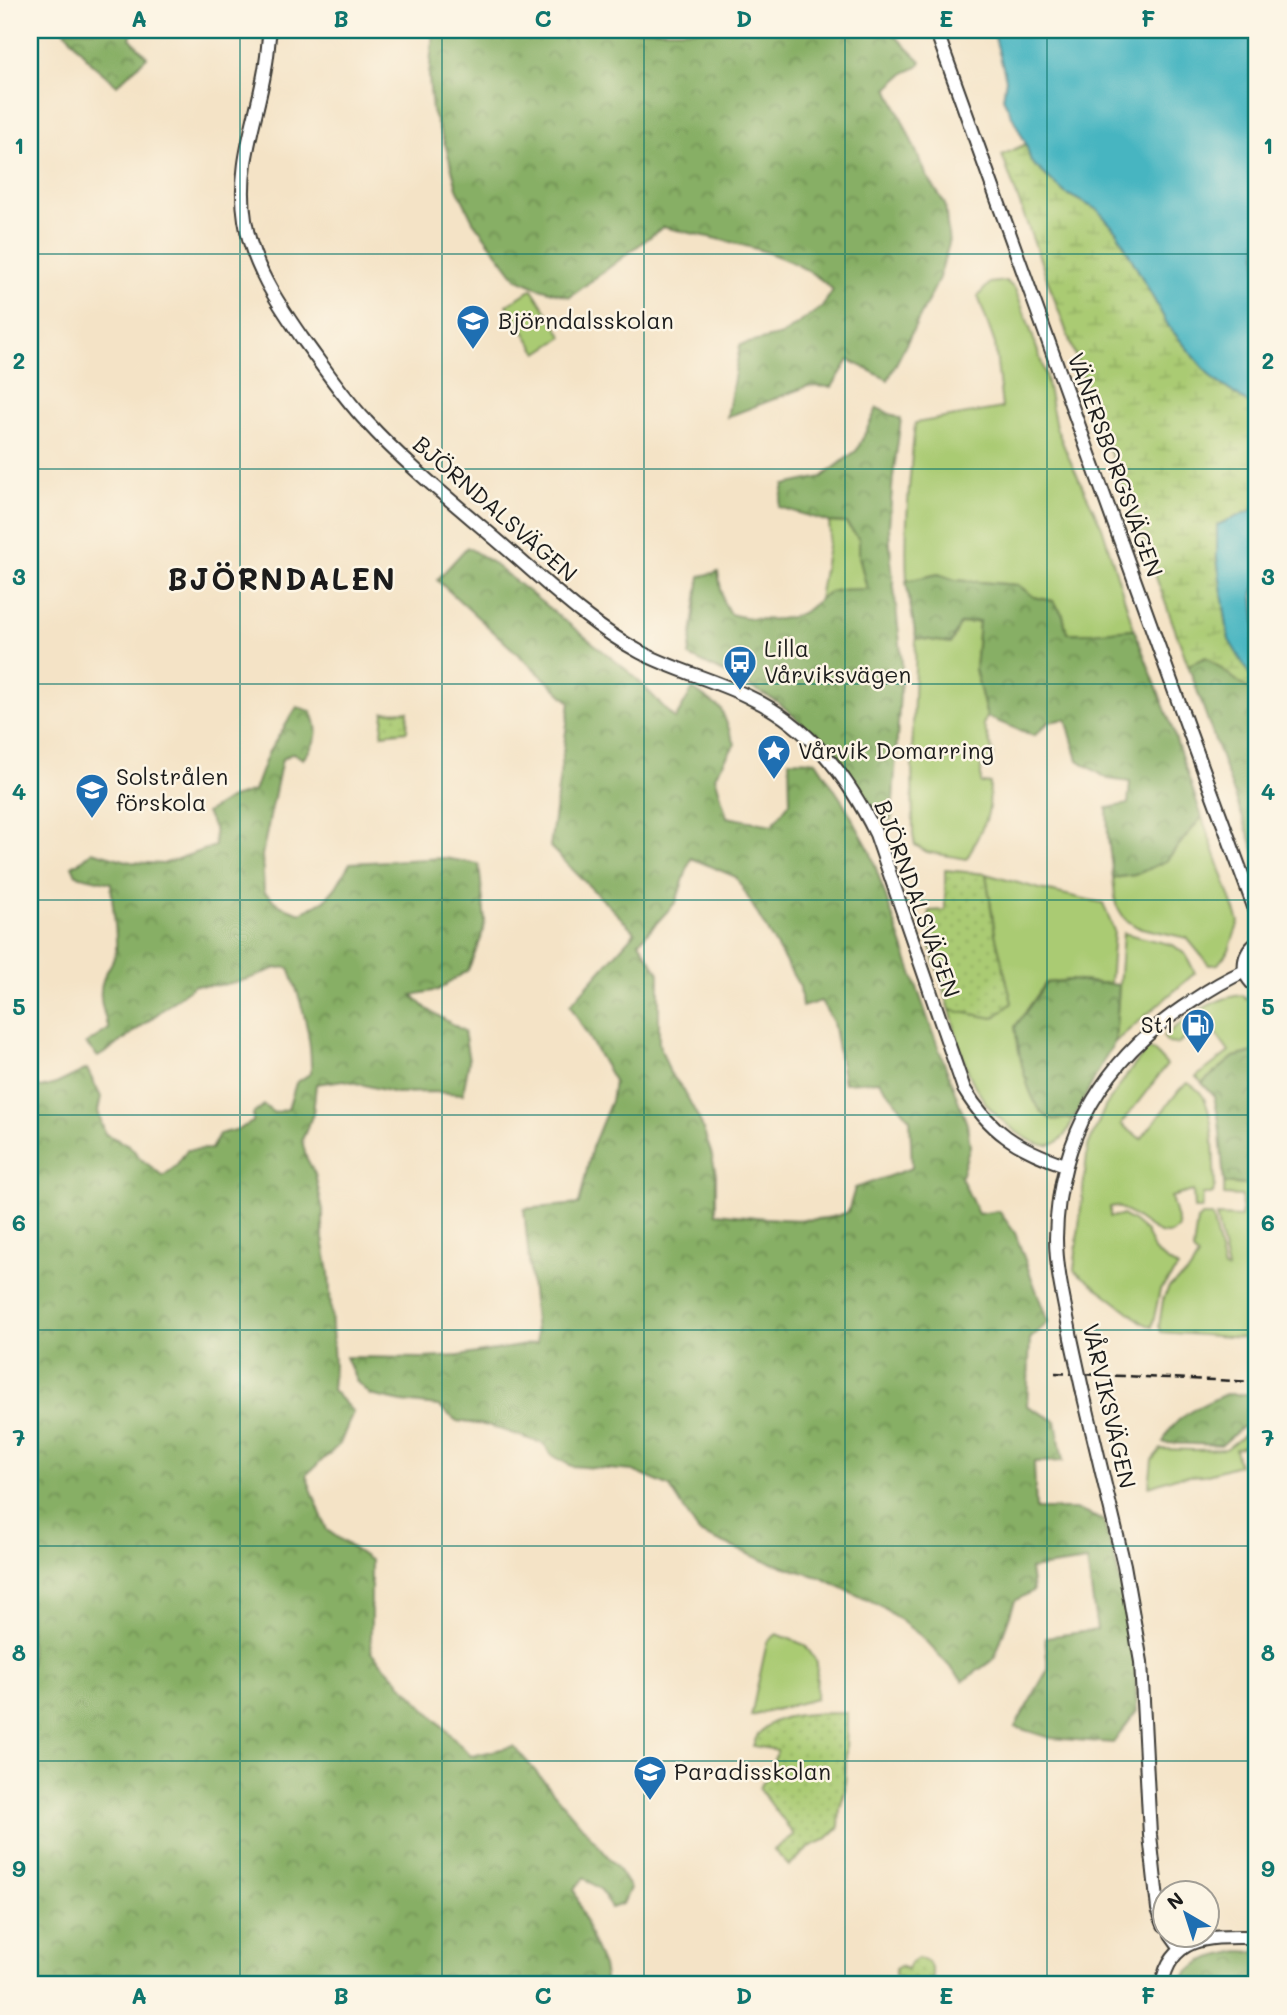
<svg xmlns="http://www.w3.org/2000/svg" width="1287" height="2015" viewBox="0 0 1287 2015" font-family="Mali,sans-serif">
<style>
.grass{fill:#aacb73;stroke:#637448;stroke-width:2}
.forest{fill:url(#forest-crowns);stroke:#526640;stroke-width:2;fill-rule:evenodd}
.wetland{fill:url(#wetland-marsh);stroke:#637448;stroke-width:2}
.park{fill:url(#park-dots);stroke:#637448;stroke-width:2}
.water{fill:#47b5c1;stroke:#32686e;stroke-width:2}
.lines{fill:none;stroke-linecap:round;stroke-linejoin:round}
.secondary-casing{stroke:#3c3a36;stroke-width:16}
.secondary{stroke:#fff;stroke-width:12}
.rail{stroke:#1c1c1c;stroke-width:2.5;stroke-dasharray:10 5;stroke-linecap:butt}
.secondary-bridge-casing{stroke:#3c3a36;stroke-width:16;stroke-linecap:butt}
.secondary-bridge{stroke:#fff;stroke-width:12}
.grid{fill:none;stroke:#0f766e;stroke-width:2;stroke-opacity:0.55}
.labels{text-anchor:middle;stroke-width:5;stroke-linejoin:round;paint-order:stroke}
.poi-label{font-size:23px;fill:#1c1c1c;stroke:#fcf5e5;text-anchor:start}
.street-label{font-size:23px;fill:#1c1c1c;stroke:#fcf5e5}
.district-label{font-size:30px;font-weight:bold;letter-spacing:2px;fill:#1c1c1c;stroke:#fcf5e5}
.neatline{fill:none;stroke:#0f766e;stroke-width:2.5}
.grid-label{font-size:23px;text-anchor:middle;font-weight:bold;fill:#0f766e}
</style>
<defs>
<pattern id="forest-crowns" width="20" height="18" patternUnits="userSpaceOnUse" patternTransform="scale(1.75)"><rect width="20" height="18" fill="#87af65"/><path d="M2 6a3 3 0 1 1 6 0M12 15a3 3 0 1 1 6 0" fill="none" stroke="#6e8e52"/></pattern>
<pattern id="wetland-marsh" width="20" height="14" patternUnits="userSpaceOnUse" patternTransform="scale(1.75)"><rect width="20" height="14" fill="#aacb73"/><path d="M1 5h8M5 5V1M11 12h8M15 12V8" fill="none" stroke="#92ae63"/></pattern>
<pattern id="park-dots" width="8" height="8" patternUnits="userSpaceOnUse" patternTransform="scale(1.75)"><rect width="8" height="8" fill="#aacb73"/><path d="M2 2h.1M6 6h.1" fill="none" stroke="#92ae63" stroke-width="1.8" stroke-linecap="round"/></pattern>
</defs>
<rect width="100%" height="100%" fill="#fcf5e5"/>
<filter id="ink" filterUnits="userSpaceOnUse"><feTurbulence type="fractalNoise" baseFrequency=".0143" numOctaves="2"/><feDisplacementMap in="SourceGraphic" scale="14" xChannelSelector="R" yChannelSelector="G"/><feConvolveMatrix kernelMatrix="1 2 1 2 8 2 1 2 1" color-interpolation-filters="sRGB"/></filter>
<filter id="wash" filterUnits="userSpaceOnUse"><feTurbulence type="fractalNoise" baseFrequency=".00686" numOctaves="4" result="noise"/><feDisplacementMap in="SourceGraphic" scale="28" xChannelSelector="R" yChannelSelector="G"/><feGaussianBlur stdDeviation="1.57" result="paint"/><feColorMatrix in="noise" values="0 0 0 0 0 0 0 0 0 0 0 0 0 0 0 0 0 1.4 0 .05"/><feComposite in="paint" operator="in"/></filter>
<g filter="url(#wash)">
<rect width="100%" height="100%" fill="#f4e3c6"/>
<g class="grass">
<path d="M 1006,281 L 1015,289 L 1029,325 L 1045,373 L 1056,427 L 1068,456 L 1102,527 L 1134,629 C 1112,630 1090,635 1067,633 L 1063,615 L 1053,601 L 1034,597 L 1018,585 L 955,580 L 938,574 L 907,581 C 904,528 910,476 915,423 L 1002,408 L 995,344 L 978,296 L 990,283 Z"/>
<path d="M 532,289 L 563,337 L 538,353 L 507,305 Z"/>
<path d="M 829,522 L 846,523 L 859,539 L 859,556 L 867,589 L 830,592 L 819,599 L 830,534 Z"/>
<path d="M 979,621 L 975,669 L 987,717 L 983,724 L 994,755 L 990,762 L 981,763 L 981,783 L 990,783 L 989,809 L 986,820 L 967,859 L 927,852 L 915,845 L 913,835 L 912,756 L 916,638 L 951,643 L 960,624 Z"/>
<path d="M 1202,817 L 1239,922 L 1229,950 L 1218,964 L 1209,965 L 1187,938 L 1137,927 L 1125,919 L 1116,905 L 1113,878 L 1135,875 L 1166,861 Z"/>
<path d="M 986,874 L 1040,889 L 1103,903 L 1114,931 L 1110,984 L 1070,980 L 1046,983 L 1015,1027 L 1053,1119 L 1074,1118 C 1069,1128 1063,1143 1050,1145 C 1029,1148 991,1113 981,1096 C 964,1071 958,1039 950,1010 L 994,1018 L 1012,1003 L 995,934 Z"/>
<path d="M 1123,933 L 1173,945 L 1186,955 L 1195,973 L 1115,1042 Z"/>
<path d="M 1242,995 L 1257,1008 L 1257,1051 L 1234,1057 L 1202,1083 L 1196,1077 L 1229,1052 L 1208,1023 L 1177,1044 L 1168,1043 L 1163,1036 C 1187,1019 1213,997 1242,995 Z"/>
<path d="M 1147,1049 L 1154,1051 L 1167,1065 L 1121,1124 L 1141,1139 L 1180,1089 L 1188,1083 C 1196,1088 1203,1093 1206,1103 C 1215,1126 1213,1160 1215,1185 L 1213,1194 L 1203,1194 L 1202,1209 L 1194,1209 L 1193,1191 L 1171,1197 L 1179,1227 C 1166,1244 1148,1226 1135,1217 C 1129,1213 1122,1209 1116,1206 L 1110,1207 L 1110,1217 L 1122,1215 L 1133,1221 L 1146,1232 L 1155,1252 L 1178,1268 L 1160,1290 L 1152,1327 L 1143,1323 L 1074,1270 L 1088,1146 L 1105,1107 L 1127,1075 Z"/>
<path d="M 1224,1183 L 1247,1185 L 1257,1197 L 1257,1215 L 1251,1234 L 1245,1262 L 1257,1288 L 1257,1339 L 1161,1332 L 1159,1326 L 1163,1300 L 1169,1287 L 1189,1272 L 1198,1257 L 1193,1251 L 1197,1220 L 1202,1216 L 1212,1216 L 1224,1269 L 1228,1270 L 1216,1216 L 1241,1217 L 1242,1196 L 1224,1195 Z"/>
<path d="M 1247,1433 L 1250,1444 L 1235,1449 L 1239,1465 L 1204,1475 L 1176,1477 L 1149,1486 L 1152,1460 L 1161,1449 L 1194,1450 L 1226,1449 Z"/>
<path d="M 777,1634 L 805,1645 L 817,1662 L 816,1699 L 751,1716 L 767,1642 Z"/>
</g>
<g class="forest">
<path d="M 64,30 L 138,30 L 132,32 L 130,38 L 147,57 L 117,85 L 92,64 Z"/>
<path d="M 433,30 L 889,30 L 921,61 L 918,67 L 906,72 L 888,88 L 927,176 L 945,204 L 949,244 L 938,281 L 888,380 L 849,360 L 832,387 L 808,386 L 727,417 L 740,345 L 782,335 L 822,307 L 833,290 C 792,249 718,240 663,227 L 570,297 L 536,287 L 517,279 L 473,221 L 457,188 L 446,147 L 432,111 L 429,77 Z"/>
<path d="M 877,408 L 901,419 L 893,477 L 889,526 L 891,560 L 902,662 L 892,817 L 890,821 L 872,808 L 852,774 L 833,751 L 778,702 L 732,677 L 689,656 L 700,576 L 718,572 L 723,601 L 730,614 C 753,620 786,624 807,610 C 814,605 820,597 828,593 C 838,588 855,590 867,589 L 859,556 L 859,539 L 846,523 L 829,522 L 779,507 L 784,485 L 822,477 L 857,450 Z"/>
<path d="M 467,547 L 490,561 L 633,675 L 675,719 L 693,689 L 721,709 L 735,744 L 715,776 L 727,817 L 772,825 L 790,802 L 789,760 L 816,761 L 846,807 L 870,851 L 930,1025 L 967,1124 L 970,1146 L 961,1177 L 978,1214 L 999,1211 L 1015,1233 L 1048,1322 L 1030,1339 L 1027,1406 L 1056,1421 L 1063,1461 L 1034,1462 L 1036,1509 L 1075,1509 L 1103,1520 L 1115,1559 L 1134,1643 L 1137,1711 L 1113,1743 L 1050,1738 L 1015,1727 L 1048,1669 L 1045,1637 L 1097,1630 L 1087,1561 L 1030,1569 L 1033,1591 L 1015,1601 L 994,1659 L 963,1681 L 921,1636 L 884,1608 L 822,1578 L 765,1561 L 699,1533 L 670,1487 L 633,1471 L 571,1466 L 550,1454 L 544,1444 L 490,1426 L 457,1421 L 438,1406 L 402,1402 L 370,1395 L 357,1382 L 346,1357 L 423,1358 L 459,1356 L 537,1343 L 524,1209 L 579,1204 L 592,1147 L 611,1101 L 614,1081 L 570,1005 L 635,932 L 550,847 L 570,702 L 437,580 ZM 691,858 L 736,877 L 800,987 L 802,1007 L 821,1001 L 833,1022 L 844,1083 L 879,1081 L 910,1119 L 912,1168 L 855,1188 L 848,1212 C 815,1227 752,1216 716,1213 L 716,1174 L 711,1152 L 700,1121 L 683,1089 L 670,1073 L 659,1043 L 659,973 L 639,942 L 676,902 Z"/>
<path d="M 938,574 L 955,580 L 1018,585 L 1034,597 L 1053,601 L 1063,615 L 1067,633 C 1090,635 1112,630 1134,629 L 1169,719 L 1202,817 L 1166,861 L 1135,875 L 1113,878 L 1108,837 L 1107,808 L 1128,804 L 1130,782 L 1108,779 L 1078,760 L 1066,719 L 1049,722 L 1034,736 L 987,717 L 975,669 L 979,621 L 960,624 L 951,643 L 916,638 L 906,581 Z"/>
<path d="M 1206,657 L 1244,686 L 1257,692 L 1257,858 L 1188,665 Z"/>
<path d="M 297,707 L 311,711 C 321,731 317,742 303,759 L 293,753 L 282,759 L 262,855 L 264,892 L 281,906 L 301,913 L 325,900 L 336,887 L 350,863 L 445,858 L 479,864 L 485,921 L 481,939 L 468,970 L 438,990 L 412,995 L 427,1009 L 464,1031 L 469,1061 L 463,1094 L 433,1092 L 396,1093 L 344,1080 L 316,1084 L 313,1114 L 302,1140 L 306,1157 L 315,1174 L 323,1210 L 323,1239 L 329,1272 L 334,1365 L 332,1390 L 353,1412 L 340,1444 L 306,1475 L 327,1530 L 371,1561 L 371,1652 L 471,1756 L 514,1746 L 616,1866 L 630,1888 L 623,1904 L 611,1908 L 601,1890 L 584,1878 L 574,1889 L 592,1941 L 603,1966 L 606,1985 L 30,1985 L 30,1082 L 40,1088 L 56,1084 L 87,1069 L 101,1097 L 98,1111 L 105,1134 L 129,1145 L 141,1159 L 163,1176 L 175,1167 L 187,1150 L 211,1149 L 219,1134 L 239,1129 L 253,1122 L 253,1114 L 264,1105 L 274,1113 L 288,1109 L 296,1083 L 311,1073 C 312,1035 302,1004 289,968 C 276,965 264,974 251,978 C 233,984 214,987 195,985 C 162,1009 132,1036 98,1057 L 86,1044 L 109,1029 C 104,1014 97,996 103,980 C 106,970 115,961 116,950 C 117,927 112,906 111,883 L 76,875 L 72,866 L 84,859 L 92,851 L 131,862 L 163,864 L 215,846 L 214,828 L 206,813 L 229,799 L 254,791 L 268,753 Z"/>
<path d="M 1070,980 L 1119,985 L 1115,1042 L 1106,1056 L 1074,1118 C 1068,1118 1058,1121 1052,1119 C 1028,1112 1018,1049 1015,1027 L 1046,983 Z"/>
<path d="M 1257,1051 L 1257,1197 L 1247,1185 L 1224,1183 L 1219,1121 L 1214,1096 L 1202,1083 L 1234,1057 Z"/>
<path d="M 1226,1394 L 1257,1394 L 1257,1427 L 1242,1427 L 1222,1445 L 1163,1443 C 1172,1416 1202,1405 1226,1394 Z"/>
<path d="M 1240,1951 L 1257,1952 L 1257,1985 L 1180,1985 C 1190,1959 1216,1956 1240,1951 Z"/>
</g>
<path class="wetland" d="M 1026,144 L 1031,162 L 1065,193 L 1098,210 L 1117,232 L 1169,327 L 1213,379 L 1257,409 L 1257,508 L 1217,525 L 1217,558 L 1229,640 L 1252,677 L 1257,671 L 1257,692 L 1244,686 L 1206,657 L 1188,665 L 1002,155 Z"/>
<g class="park">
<path d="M 408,711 L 407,731 L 382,734 L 384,712 Z"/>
<path d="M 945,870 L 986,874 L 995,934 L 1012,1003 L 994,1018 L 950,1010 L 931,949 L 929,911 L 945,910 Z"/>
<path d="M 847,1713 L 845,1792 L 840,1808 L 839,1827 L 825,1840 L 811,1846 L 789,1866 L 774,1850 L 794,1835 L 759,1788 L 770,1773 L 777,1750 L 753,1746 C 763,1709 816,1714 847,1713 Z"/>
<path d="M 918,1958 C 930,1961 931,1966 933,1978 L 927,1985 L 900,1985 L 900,1978 L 895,1975 L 895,1969 L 900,1966 L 907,1969 L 910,1963 Z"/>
</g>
<g class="water">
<path d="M 993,30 L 1257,30 L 1257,409 L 1213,379 L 1169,327 L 1117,232 L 1098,210 L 1065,193 L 1031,162 L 1026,144 L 1003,98 L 1006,79 Z"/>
<path d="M 1257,508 L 1257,580 L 1253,593 L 1257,638 L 1257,671 L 1251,677 L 1229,640 L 1217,558 L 1217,525 Z"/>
</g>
</g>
<g filter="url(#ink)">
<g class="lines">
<defs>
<g id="secondary">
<path d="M 270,30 C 268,41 268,52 266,63 C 258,118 236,162 245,220 C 252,265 277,302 302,338 C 323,366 342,396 366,421 C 407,466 459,507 505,547 C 548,584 590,625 640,652 C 674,670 712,679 747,696 C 808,724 847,775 876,834 L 964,1089 C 990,1132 1018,1149 1065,1165"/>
<path d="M 936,30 L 1189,731 L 1257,915"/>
<path d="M 1257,943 C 1241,955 1240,975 1257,987"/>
<path d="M 1071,1338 C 1065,1305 1056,1271 1056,1238 C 1058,1134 1107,1055 1194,1000 C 1210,989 1227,979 1245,971"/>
<path d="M 1083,1393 L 1124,1565 L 1141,1662 L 1150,1835 L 1158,1909 L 1164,1925"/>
<path d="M 1171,1934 L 1181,1948"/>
<path d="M 1162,1985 C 1171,1932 1214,1937 1257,1937"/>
</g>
</defs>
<use href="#secondary" class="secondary-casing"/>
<use href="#secondary" class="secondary"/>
<path class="rail" d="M 1055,1373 L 1257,1382"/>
<defs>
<path id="secondary-bridge" d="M 1071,1338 L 1083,1393"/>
</defs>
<use href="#secondary-bridge" class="secondary-bridge-casing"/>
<use href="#secondary-bridge" class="secondary-bridge"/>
</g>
</g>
<path class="grid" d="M 240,30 L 240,1985M 442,30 L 442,1985M 644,30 L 644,1985M 845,30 L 845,1985M 1047,30 L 1047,1985M 30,254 L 1257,254M 30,469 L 1257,469M 30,684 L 1257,684M 30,900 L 1257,900M 30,1115 L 1257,1115M 30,1330 L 1257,1330M 30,1546 L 1257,1546M 30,1761 L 1257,1761"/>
<defs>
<symbol id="school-pin" viewBox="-11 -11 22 30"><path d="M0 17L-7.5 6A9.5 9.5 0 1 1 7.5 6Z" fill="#1f6fb2" stroke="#fcf5e5"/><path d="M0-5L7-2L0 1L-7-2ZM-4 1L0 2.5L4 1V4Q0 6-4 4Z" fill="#fff"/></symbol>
<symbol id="bus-pin" viewBox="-11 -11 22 30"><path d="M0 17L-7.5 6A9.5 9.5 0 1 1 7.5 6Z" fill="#1f6fb2" stroke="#fcf5e5"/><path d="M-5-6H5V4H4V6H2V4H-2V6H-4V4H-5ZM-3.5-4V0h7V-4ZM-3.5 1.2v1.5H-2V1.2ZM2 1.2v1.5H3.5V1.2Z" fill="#fff"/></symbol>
<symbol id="sight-pin" viewBox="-11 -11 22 30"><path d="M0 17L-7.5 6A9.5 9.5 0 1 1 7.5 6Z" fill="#1f6fb2" stroke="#fcf5e5"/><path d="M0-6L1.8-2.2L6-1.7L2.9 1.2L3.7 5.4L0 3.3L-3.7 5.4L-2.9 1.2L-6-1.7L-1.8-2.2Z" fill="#fff"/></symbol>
<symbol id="fuel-pin" viewBox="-11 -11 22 30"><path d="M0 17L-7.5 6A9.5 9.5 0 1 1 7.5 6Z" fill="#1f6fb2" stroke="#fcf5e5"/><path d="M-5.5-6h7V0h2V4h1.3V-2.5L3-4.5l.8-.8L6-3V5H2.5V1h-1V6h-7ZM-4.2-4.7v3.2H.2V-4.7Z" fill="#fff"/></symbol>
</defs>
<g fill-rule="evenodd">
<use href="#school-pin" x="454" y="302" width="38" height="52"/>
<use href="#bus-pin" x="721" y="643" width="38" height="52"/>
<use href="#sight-pin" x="755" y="732" width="38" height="52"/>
<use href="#school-pin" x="73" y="771" width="38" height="52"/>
<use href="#fuel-pin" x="1179" y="1006" width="38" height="52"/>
<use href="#school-pin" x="631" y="1753" width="38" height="52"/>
</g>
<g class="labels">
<g class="poi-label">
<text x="498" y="329">Björndalsskolan</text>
<text x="764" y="657">Lilla<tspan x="764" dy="26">Vårviksvägen</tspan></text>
<text x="798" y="759">Vårvik Domarring</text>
<text x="116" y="785">Solstrålen<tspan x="116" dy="26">förskola</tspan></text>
<text x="1174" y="1033" text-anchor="end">St1</text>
<text x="674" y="1780">Paradisskolan</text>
</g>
<g class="street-label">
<text transform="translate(1115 465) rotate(70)" y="8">VÄNERSBORGSVÄGEN</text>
<text transform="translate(495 509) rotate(41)" y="8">BJÖRNDALSVÄGEN</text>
<text transform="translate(917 899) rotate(70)" y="8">BJÖRNDALSVÄGEN</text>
<text transform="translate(1109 1406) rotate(77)" y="8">VÅRVIKSVÄGEN</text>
</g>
<g class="district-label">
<text x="282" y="590">BJÖRNDALEN</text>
</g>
</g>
<rect width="1287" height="2015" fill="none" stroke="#fcf5e5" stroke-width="77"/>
<g transform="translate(1186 1914) rotate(321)"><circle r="33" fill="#fcf5e5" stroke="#a29e95" stroke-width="2"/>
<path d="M0-5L12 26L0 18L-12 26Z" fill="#1f6fb2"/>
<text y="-10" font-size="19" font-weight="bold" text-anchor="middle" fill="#1c1c1c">N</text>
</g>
<rect x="38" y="38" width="1210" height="1938" class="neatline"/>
<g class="grid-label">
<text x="139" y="27">A</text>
<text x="341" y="27">B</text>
<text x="543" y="27">C</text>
<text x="744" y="27">D</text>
<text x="946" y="27">E</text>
<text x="1148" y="27">F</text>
<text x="19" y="154">1</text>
<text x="1268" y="154">1</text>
<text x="19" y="369">2</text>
<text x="1268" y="369">2</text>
<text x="19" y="585">3</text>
<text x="1268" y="585">3</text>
<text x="19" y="800">4</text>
<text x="1268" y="800">4</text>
<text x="19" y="1015">5</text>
<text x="1268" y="1015">5</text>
<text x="19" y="1231">6</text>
<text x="1268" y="1231">6</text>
<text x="19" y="1446">7</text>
<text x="1268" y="1446">7</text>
<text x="19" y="1661">8</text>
<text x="1268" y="1661">8</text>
<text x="19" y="1877">9</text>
<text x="1268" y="1877">9</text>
<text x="139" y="2004">A</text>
<text x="341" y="2004">B</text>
<text x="543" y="2004">C</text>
<text x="744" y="2004">D</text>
<text x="946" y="2004">E</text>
<text x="1148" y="2004">F</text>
</g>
</svg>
